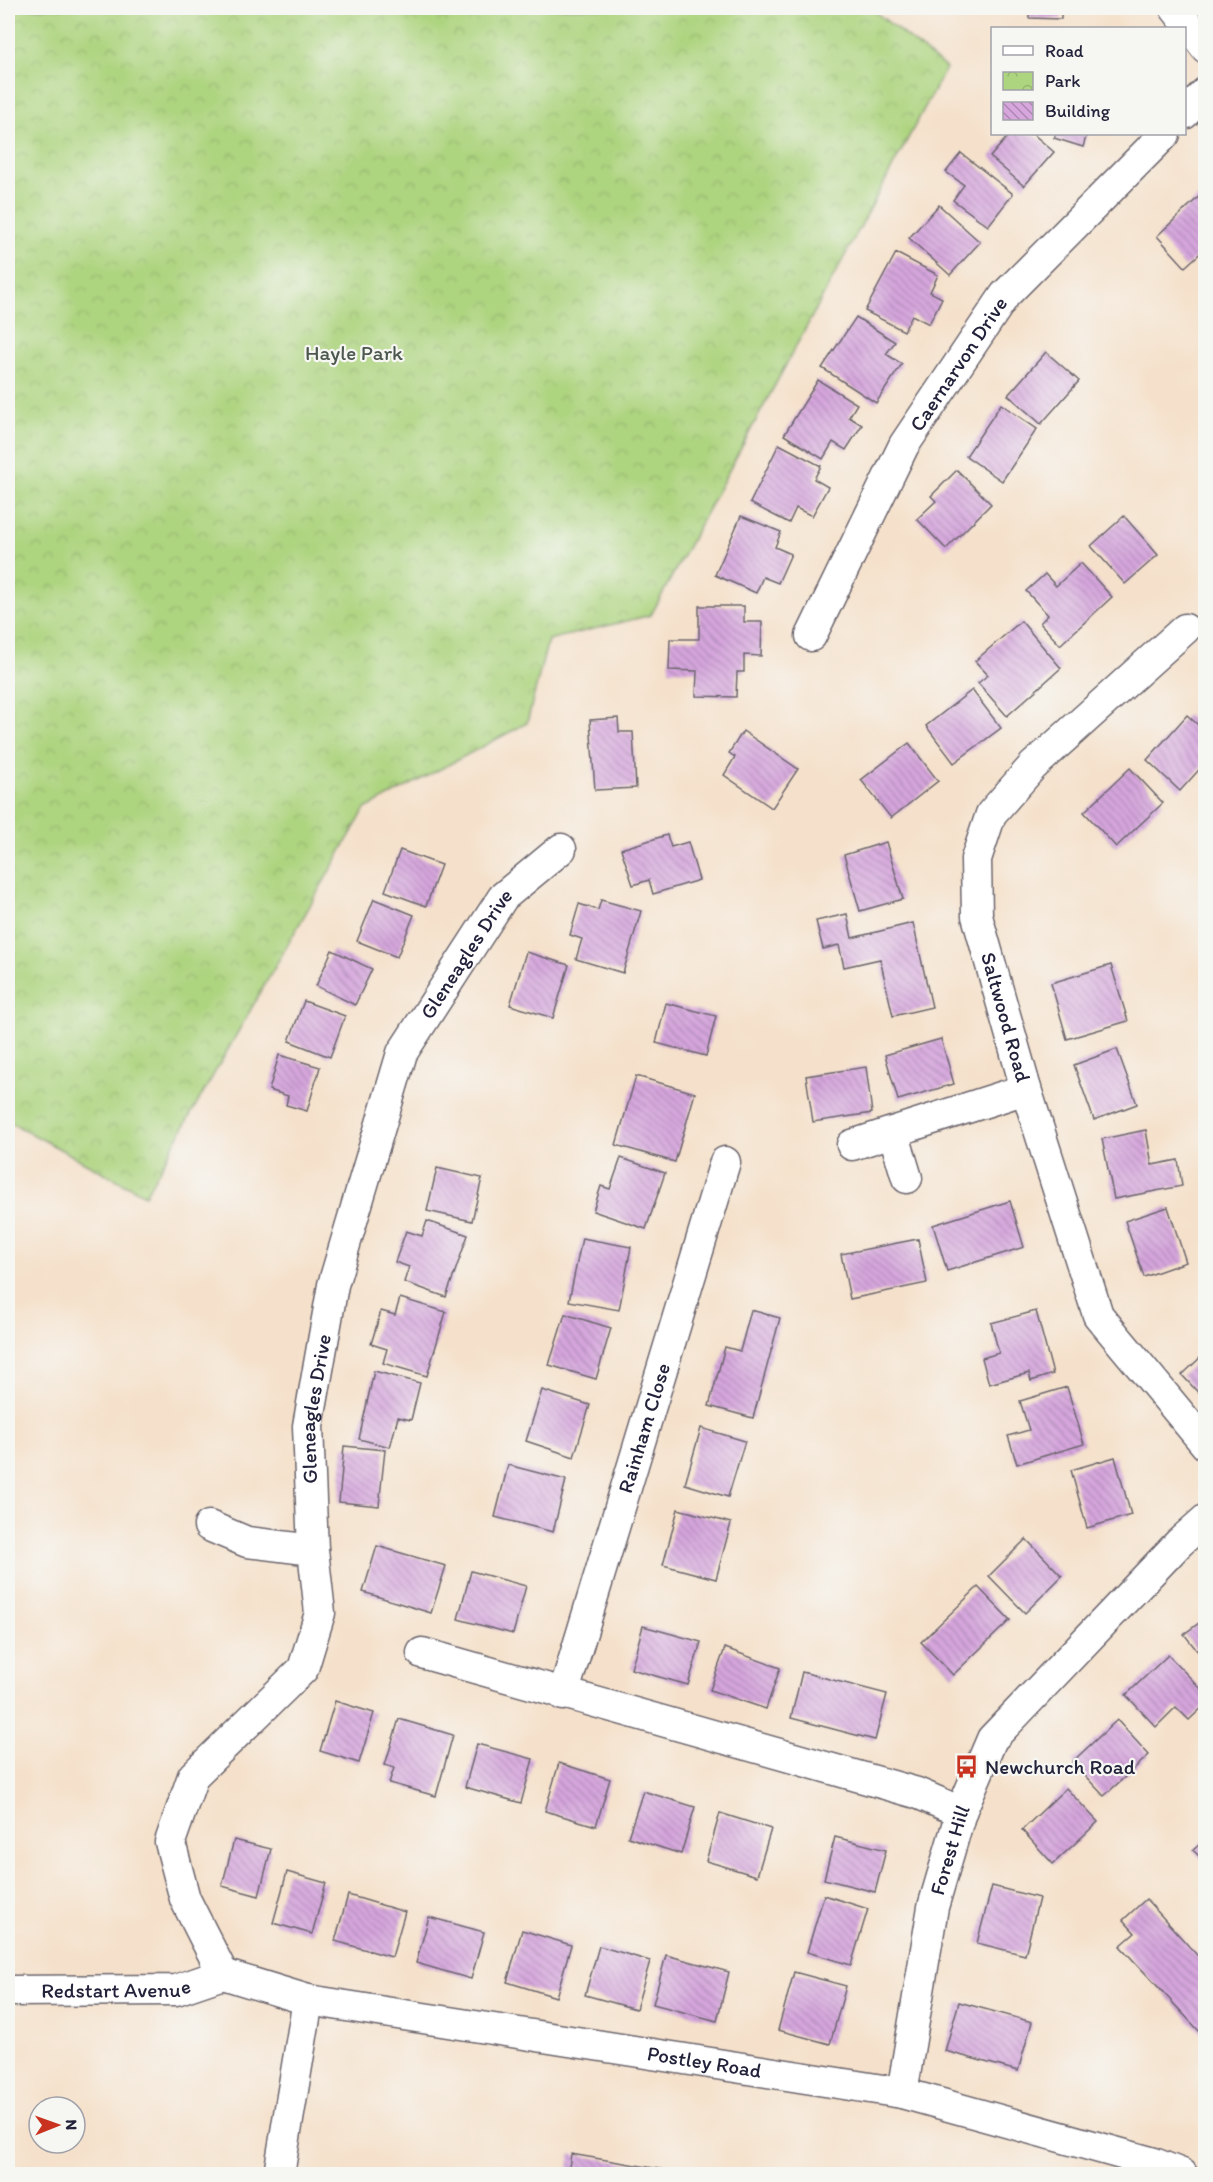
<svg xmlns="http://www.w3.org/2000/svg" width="1213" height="2182" viewBox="0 0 1213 2182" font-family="Itim,sans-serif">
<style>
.park{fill:url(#park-crowns);stroke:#687b5d;stroke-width:1.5}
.building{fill:url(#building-back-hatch)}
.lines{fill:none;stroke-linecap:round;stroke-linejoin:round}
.street-casing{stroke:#6c656d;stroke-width:33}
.street{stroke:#fff;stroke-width:30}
.labels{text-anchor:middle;stroke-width:4.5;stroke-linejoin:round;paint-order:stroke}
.park-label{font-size:21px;fill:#4c574f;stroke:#f6f6f2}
.street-label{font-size:21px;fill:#22223b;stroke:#f6f6f2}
.poi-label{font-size:21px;fill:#22223b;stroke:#f6f6f2;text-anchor:start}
</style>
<defs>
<pattern id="park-crowns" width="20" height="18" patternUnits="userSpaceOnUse" patternTransform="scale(1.5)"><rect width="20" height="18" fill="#add47f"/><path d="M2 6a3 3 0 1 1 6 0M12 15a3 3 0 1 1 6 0" fill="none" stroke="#95b66f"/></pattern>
<pattern id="building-back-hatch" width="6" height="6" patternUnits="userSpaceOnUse" patternTransform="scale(1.5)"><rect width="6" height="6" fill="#d6a6dd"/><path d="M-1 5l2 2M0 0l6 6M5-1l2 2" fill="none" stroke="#ad87b4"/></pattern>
</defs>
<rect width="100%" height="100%" fill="#f6f6f2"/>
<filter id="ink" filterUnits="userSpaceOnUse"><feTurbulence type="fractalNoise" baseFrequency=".0167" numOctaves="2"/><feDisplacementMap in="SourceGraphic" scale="12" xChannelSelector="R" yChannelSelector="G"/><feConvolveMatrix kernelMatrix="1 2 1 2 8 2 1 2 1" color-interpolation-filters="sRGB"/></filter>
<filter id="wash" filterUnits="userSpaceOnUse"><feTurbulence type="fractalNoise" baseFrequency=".008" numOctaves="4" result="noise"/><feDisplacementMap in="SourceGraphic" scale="24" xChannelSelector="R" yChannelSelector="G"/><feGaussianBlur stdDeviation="1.35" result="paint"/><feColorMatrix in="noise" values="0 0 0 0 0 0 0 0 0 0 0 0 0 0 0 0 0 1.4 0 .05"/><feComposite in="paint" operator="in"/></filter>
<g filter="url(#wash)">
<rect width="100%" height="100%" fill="#f5e1cb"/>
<path class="park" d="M 8,8 L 870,8 L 946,68 L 651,615 L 548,640 L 527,723 L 365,809 L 145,1195 L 8,1121 Z"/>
<g id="blocks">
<g class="building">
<path d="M 1029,8 L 1061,8 L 1061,19 L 1029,18 Z"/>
<path d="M 1010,134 L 1033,134 L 1054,152 L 1024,186 L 990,157 Z"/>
<path d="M 1056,134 L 1087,134 L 1083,147 L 1054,138 Z"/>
<path d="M 961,153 L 1013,194 L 988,226 L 953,200 L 964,185 L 946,172 Z"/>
<path d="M 1204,192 L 1206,248 L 1185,267 L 1157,236 Z"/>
<path d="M 939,205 L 980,242 L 950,275 L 909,238 Z"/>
<path d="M 896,253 L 938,275 L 930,292 L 942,298 L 929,324 L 912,315 L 904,331 L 865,311 Z"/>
<path d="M 856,317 L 895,342 L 886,354 L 902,364 L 876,403 L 822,368 Z"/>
<path d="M 1046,352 L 1079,381 L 1041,424 L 1008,395 Z"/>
<path d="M 818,380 L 857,404 L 849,417 L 862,425 L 846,450 L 833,442 L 823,459 L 784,435 Z"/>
<path d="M 1001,404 L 1037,429 L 1002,481 L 966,456 Z"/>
<path d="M 779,444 L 821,466 L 814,479 L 828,487 L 812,516 L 796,508 L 789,523 L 750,503 Z"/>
<path d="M 957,470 L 991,504 L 946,549 L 917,519 L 936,501 L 931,496 Z"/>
<path d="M 741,516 L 781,532 L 775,547 L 791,554 L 778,583 L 763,577 L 756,593 L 715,575 Z"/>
<path d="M 1124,516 L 1158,555 L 1125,584 L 1091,546 Z"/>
<path d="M 1081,563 L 1112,597 L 1060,645 L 1040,623 L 1048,615 L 1026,591 L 1045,574 L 1056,586 Z"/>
<path d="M 699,606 L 744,606 L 744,622 L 762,622 L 761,656 L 744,655 L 744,672 L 737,672 L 736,697 L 696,696 L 697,671 L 669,670 L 670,639 L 699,639 Z"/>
<path d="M 1021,621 L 1061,668 L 1007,716 L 978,683 L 988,675 L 975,661 Z"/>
<path d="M 972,690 L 1001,728 L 954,763 L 926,726 Z"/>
<path d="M 1187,715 L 1206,732 L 1206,762 L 1180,791 L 1147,760 Z"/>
<path d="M 618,718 L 619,732 L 633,732 L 636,788 L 595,790 L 590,720 Z"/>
<path d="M 743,731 L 798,769 L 772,808 L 724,775 L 735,757 L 729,753 Z"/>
<path d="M 909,743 L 938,781 L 891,818 L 861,780 Z"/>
<path d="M 1130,768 L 1163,803 L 1116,847 L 1084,812 Z"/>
<path d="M 667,835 L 671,847 L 688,842 L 699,880 L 653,894 L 649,880 L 633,885 L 621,849 Z"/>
<path d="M 886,842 L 903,899 L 860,911 L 844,855 Z"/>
<path d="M 400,850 L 441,865 L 426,906 L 385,891 Z"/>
<path d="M 374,899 L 414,915 L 397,957 L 357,941 Z"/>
<path d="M 601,900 L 641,911 L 623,973 L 576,959 L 582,939 L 570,935 L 579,904 L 598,910 Z"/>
<path d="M 847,914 L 852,938 L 913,923 L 932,1007 L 893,1016 L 880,959 L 844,967 L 839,945 L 823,949 L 816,921 Z"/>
<path d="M 332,950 L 372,969 L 355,1005 L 316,986 Z"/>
<path d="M 526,952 L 569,965 L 553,1018 L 510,1005 Z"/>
<path d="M 1111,965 L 1128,1021 L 1067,1039 L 1051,983 Z"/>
<path d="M 304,1001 L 345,1016 L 330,1057 L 289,1041 Z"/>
<path d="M 666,1003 L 716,1016 L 706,1056 L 656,1043 Z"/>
<path d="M 941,1039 L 954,1084 L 898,1100 L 885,1055 Z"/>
<path d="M 1117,1049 L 1137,1104 L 1094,1120 L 1074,1065 Z"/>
<path d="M 279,1055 L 320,1067 L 307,1111 L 286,1105 L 288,1096 L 269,1090 Z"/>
<path d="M 866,1067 L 872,1113 L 813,1122 L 806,1076 Z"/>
<path d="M 636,1076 L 695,1093 L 675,1162 L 616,1145 Z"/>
<path d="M 1146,1130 L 1152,1165 L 1178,1160 L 1182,1186 L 1114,1199 L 1102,1139 Z"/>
<path d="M 621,1158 L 665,1173 L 646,1229 L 593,1211 L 601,1186 L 610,1189 Z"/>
<path d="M 437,1168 L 482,1178 L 472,1221 L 427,1211 Z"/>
<path d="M 1010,1201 L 1024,1247 L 947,1271 L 933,1225 Z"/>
<path d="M 1168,1207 L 1186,1262 L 1144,1277 L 1125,1221 Z"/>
<path d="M 427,1221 L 468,1235 L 446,1297 L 404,1282 L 409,1267 L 395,1262 L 406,1231 L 422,1236 Z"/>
<path d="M 582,1238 L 631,1247 L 619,1310 L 569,1301 Z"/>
<path d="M 918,1239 L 927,1283 L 850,1299 L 841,1254 Z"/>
<path d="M 400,1298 L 446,1312 L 427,1376 L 383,1363 L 387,1349 L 371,1344 L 381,1311 L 395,1315 Z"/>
<path d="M 751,1310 L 780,1318 L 753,1418 L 709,1406 L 725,1347 L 740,1351 Z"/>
<path d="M 1036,1311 L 1053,1374 L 1031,1381 L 1029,1373 L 989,1384 L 982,1358 L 999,1353 L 991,1323 Z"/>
<path d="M 565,1314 L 611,1328 L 596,1379 L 549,1365 Z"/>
<path d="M 1203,1355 L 1206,1358 L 1206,1401 L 1182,1375 Z"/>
<path d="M 374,1371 L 420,1383 L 411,1420 L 398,1417 L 390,1447 L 359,1439 Z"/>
<path d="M 1067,1387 L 1084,1444 L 1017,1464 L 1008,1436 L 1029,1430 L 1020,1401 Z"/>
<path d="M 542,1390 L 590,1405 L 574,1457 L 526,1441 Z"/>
<path d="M 701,1428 L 745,1441 L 728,1497 L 685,1484 Z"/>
<path d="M 344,1446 L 385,1450 L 379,1506 L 339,1502 Z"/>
<path d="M 1115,1457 L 1131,1515 L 1087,1528 L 1071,1470 Z"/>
<path d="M 508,1465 L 566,1480 L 553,1532 L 495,1517 Z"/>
<path d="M 678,1509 L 731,1523 L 716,1579 L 663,1565 Z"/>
<path d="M 1026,1539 L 1062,1576 L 1025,1613 L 989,1576 Z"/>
<path d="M 377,1546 L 446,1566 L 431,1613 L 363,1592 Z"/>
<path d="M 471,1571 L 526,1586 L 513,1634 L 458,1619 Z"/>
<path d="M 978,1587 L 1010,1620 L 953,1675 L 921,1642 Z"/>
<path d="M 1206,1618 L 1206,1662 L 1184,1634 Z"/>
<path d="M 643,1626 L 701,1642 L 688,1685 L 631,1669 Z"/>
<path d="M 725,1648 L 780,1668 L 766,1709 L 710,1690 Z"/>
<path d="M 1168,1655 L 1206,1694 L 1206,1704 L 1189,1720 L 1176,1707 L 1156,1727 L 1126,1695 Z"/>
<path d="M 802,1672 L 887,1694 L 875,1740 L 791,1718 Z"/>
<path d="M 335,1701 L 374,1713 L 359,1763 L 320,1751 Z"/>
<path d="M 399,1719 L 453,1735 L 436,1796 L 389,1783 L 394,1768 L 385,1765 Z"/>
<path d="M 1117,1720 L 1149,1755 L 1104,1796 L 1072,1762 Z"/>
<path d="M 477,1744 L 533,1759 L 521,1803 L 465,1787 Z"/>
<path d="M 559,1763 L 610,1779 L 596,1826 L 545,1811 Z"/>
<path d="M 1066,1788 L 1098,1822 L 1053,1864 L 1022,1830 Z"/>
<path d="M 643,1791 L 695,1807 L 681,1854 L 628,1837 Z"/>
<path d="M 720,1813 L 771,1829 L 757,1876 L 706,1861 Z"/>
<path d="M 835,1837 L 886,1850 L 875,1892 L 824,1879 Z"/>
<path d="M 1206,1839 L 1206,1863 L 1193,1850 Z"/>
<path d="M 234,1840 L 271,1849 L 259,1896 L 222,1886 Z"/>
<path d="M 287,1872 L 326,1883 L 312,1934 L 273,1923 Z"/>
<path d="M 992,1886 L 1039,1898 L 1025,1955 L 977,1943 Z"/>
<path d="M 348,1895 L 405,1912 L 392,1957 L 335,1941 Z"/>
<path d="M 824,1895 L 868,1909 L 851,1965 L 807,1952 Z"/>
<path d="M 1146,1899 L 1206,1965 L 1206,2029 L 1201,2033 L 1120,1946 L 1135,1933 L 1123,1920 Z"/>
<path d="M 429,1917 L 484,1932 L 471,1979 L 416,1963 Z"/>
<path d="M 522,1930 L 571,1945 L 556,1997 L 507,1982 Z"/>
<path d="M 599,1946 L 650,1961 L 636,2009 L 585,1995 Z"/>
<path d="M 666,1955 L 729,1972 L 717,2021 L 653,2004 Z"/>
<path d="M 794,1972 L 846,1986 L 830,2044 L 778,2030 Z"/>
<path d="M 959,2002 L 1032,2022 L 1018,2071 L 945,2051 Z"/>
<path d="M 571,2154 L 683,2173 L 682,2174 L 568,2174 Z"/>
</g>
</g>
</g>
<g filter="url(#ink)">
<use href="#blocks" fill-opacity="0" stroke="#6c656d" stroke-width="1.5"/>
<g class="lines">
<defs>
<g id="street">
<path d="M 1175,8 L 1206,48"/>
<path d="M 1184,114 L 1206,92"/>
<path id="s1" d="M 1185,629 L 1033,766 L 991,814 L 976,859 L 977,916 L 1026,1089 L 1098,1315 L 1206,1445"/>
<path id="s2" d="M 811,636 L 904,445 L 1005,295 L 1165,134"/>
<path d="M 893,1132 L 907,1178"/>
<path d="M 852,1145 L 1026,1089"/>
<path d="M 209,1526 L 247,1542 L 313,1550"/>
<path d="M 422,1653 L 917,1793 L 961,1812"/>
<path id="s3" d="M 563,1695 L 725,1162"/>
<path id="s4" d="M 223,1974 L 185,1899 L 170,1842 L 193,1776 L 303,1669 L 320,1613 L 313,1550 L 308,1426 L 333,1285 L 402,1053 L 503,897 L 561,849"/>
<path id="s5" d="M 223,1974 L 308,2000 L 902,2093 L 1154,2163 L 1182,2174"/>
<path id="s6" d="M 8,1991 L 176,1990 L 223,1974"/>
<path id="s7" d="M 902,2093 L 933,1907 L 961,1812 L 992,1739 L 1179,1543 L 1206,1519"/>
<path d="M 279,2174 L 308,2000"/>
</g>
</defs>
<use href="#street" class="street-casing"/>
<use href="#street" class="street"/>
</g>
</g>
<defs>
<symbol id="bus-bare" viewBox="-9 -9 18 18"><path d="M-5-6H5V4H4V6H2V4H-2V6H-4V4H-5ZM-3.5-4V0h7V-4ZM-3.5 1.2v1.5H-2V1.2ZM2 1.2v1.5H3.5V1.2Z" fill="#c8321e" stroke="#f6f6f2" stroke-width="2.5" paint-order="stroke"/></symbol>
</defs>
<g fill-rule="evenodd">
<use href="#bus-bare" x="950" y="1750" width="33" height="33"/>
</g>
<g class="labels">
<g class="park-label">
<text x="354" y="360">Hayle Park</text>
</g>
<g class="street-label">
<text dy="7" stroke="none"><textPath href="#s2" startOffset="310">Caernarvon Drive</textPath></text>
<text dy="7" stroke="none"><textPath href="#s4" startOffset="1116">Gleneagles Drive</textPath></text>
<text dy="7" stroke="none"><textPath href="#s1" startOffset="478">Saltwood Road</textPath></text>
<text dy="7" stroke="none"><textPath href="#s4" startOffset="630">Gleneagles Drive</textPath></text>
<text dy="7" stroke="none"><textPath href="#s3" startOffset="279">Rainham Close</textPath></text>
<text dy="7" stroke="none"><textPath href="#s7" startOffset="248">Forest Hill</textPath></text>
<text dy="7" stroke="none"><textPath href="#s6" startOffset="108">Redstart Avenue</textPath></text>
<text dy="7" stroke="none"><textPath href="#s5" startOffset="490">Postley Road</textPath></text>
</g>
<g class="poi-label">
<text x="985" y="1774">Newchurch Road</text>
</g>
</g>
<rect width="1213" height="2182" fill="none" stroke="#f6f6f2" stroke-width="30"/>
<rect x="991" y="27" width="195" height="108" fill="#f6f6f2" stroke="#a1a1a9" stroke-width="1.5"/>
<rect x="1003" y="46" width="30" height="9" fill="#ffffff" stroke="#a1a1a9" stroke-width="1.5"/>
<text x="1045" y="57" font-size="18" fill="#22223b">Road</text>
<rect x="1003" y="72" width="30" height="18" fill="url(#park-crowns)" stroke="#a1a1a9" stroke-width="1.5"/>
<text x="1045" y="87" font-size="18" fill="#22223b">Park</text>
<rect x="1003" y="102" width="30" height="18" fill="url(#building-back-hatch)" stroke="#a1a1a9" stroke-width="1.5"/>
<text x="1045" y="117" font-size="18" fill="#22223b">Building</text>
<g transform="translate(57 2125) rotate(89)"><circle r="28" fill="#f6f6f2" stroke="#a1a1a9" stroke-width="1.5"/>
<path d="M0-4.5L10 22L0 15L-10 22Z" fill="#c8321e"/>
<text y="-9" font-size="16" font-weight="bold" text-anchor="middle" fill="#22223b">N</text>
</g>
</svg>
